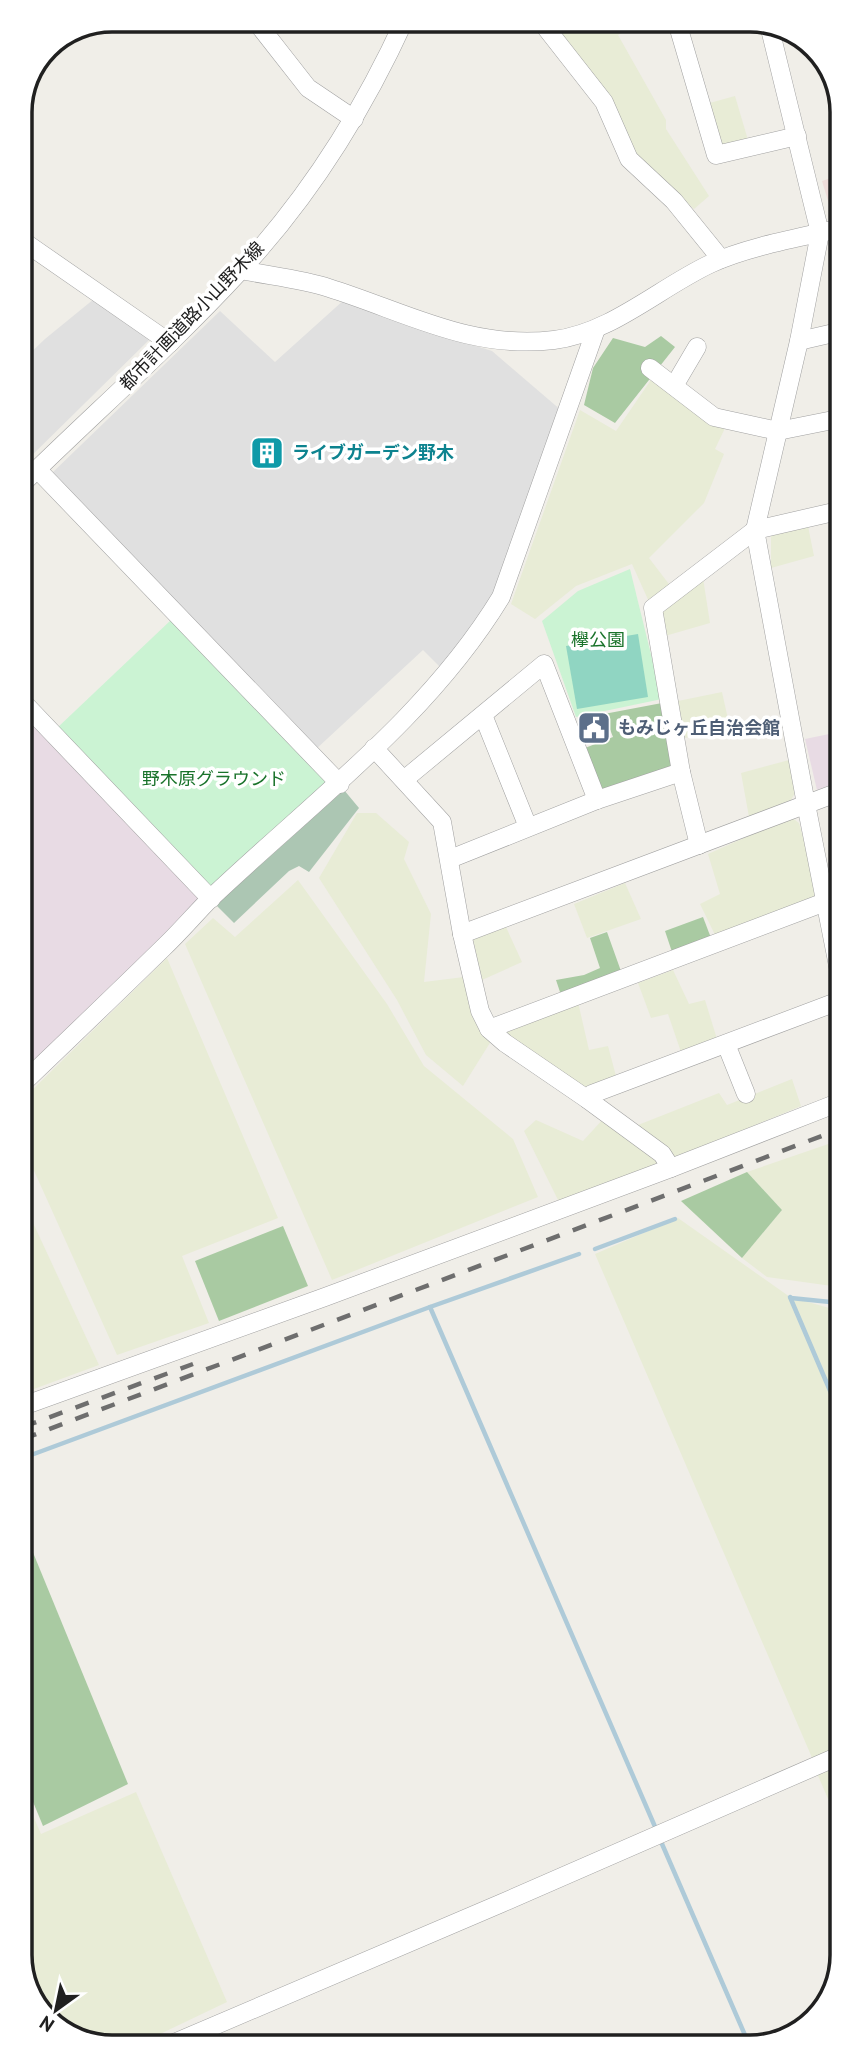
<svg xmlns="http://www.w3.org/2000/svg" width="861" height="2066" viewBox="0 0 861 2066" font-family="'PT Sans','Noto Sans JP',sans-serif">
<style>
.commercial{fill:#eeddda}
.industrial{fill:#e8dbe4}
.farmland{fill:#e8ecd6}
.forest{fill:#a9caa2}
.cemetery{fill:#acc6b3}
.park{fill:#cbf3d3}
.pitch{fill:#90d5c2}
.parking{fill:#e0e0e0}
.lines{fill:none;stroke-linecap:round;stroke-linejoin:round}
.stream{stroke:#aecad8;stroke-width:4.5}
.minor-casing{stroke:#a1a1a1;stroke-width:19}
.minor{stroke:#fff;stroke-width:18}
.rail{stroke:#6e6e6e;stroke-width:4.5;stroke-dasharray:14 14;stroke-linecap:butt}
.labels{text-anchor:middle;stroke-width:7;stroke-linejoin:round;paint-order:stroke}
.street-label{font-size:18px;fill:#202020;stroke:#fff}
.culture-label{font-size:18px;font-weight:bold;fill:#0d838f;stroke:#fff;text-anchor:start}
.park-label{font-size:18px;fill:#1a732b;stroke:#fff}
.service-label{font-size:18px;font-weight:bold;fill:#4e5e75;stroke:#fff;text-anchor:start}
.rim{fill:none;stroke:#202020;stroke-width:3.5}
</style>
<rect width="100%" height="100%" fill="#f0eee8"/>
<path class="commercial" d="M 837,176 L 837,223 L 835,224 L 822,181 Z"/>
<g class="industrial">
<path d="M 21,700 L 211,899 L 199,902 L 22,1072 Z"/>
<path d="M 839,732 L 839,782 L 817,790 L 805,739 Z"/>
</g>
<g class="farmland">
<path d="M 548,19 L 645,19 L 618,35 L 666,120 L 666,129 L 709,196 L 694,209 L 636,156 Z"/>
<path d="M 735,96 L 748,140 L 719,148 L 706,104 Z"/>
<path d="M 653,377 L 725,428 L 715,449 L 724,454 L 704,503 L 649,558 L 675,592 L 650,604 L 632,564 L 576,586 L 535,619 L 511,604 L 580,410 L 616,431 Z"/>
<path d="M 808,526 L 814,556 L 771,568 L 771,535 Z"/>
<path d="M 703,578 L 710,623 L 665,636 L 661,608 Z"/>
<path d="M 722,692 L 730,728 L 685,738 L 678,701 Z"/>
<path d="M 789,760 L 795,793 L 791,800 L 749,817 L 741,773 Z"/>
<path d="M 357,813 L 376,813 L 409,842 L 404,859 L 431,914 L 424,982 L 464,977 L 493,1038 L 463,1086 L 426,1055 L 397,1000 L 319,878 Z"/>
<path d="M 791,817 L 799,823 L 820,899 L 716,937 L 700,904 L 720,894 L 708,854 Z"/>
<path d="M 298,880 L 387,1004 L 424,1066 L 513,1139 L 538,1197 L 332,1280 L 185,944 L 213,918 L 235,937 Z"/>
<path d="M 625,883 L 641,919 L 587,938 L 574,904 Z"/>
<path d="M 506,927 L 522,962 L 482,980 L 473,939 Z"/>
<path d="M 167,958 L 278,1218 L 182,1256 L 209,1323 L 117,1355 L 22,1144 L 22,1100 Z"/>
<path d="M 673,970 L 689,1004 L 705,1000 L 717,1039 L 681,1052 L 668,1014 L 651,1018 L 638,983 Z"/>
<path d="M 578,1002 L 589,1050 L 608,1046 L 616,1076 L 585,1089 L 500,1030 Z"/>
<path d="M 792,1079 L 801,1106 L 673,1159 L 638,1125 L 719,1093 L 727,1105 Z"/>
<path d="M 605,1117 L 664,1165 L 559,1202 L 524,1131 L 536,1120 L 583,1141 Z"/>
<path d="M 840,1140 L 840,1289 L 832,1286 L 767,1277 L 742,1258 L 782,1210 L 747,1172 Z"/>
<path d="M 22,1199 L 99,1365 L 23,1393 Z"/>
<path d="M 678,1218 L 790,1297 L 840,1311 L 841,1748 L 813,1760 L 595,1254 Z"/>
<path d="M 841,1760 L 841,1829 L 816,1771 Z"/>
<path d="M 136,1792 L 227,2002 L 135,2046 L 105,2047 L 55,2027 L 24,1984 L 24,1795 L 41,1834 Z"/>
</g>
<g class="forest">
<path d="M 661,336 L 675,347 L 615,423 L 584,405 L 593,368 L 613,338 L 645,347 Z"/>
<path d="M 662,703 L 673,768 L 603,791 L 585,748 L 613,737 L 604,714 Z"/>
<path d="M 703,917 L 711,938 L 672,952 L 665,931 Z"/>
<path d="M 607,932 L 622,974 L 561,995 L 556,980 L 584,975 L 600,968 L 590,938 Z"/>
<path d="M 747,1172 L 782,1210 L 742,1258 L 681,1201 Z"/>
<path d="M 283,1226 L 308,1286 L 219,1321 L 195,1261 Z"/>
<path d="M 25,1533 L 128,1784 L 43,1826 L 24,1780 L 23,1534 Z"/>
</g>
<path class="cemetery" d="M 344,790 L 359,808 L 309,872 L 299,866 L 289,871 L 234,923 L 216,905 Z"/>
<g class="park">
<path d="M 630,569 L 662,699 L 576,717 L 542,621 L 578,591 Z"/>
<path d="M 171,620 L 332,784 L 211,892 L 56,729 Z"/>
</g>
<path class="pitch" d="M 638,634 L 648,697 L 577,709 L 566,646 Z"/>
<g class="parking">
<path d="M 94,299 L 150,339 L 20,467 L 20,363 L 45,339 Z"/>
<path d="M 345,299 L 454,339 L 492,351 L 562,411 L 496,593 L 443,670 L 423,650 L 314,751 L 52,473 L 220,311 L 275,362 Z"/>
</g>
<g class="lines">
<g class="stream">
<path d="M 595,1249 L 675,1219"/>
<path d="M 790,1297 L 840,1414"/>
<path d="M 791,1298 L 840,1303"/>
<path d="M 430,1307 L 656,1829"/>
<path d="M 23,1458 L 430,1307 L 579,1254"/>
<path d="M 659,1837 L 748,2042"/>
</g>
<defs>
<g id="minor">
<path d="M 254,19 L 308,88 L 354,119"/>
<path d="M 539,19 L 604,102 L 629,159 L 674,201 L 721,259"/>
<path d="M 676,19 L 716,155 L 797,136"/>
<path d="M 769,25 L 820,233 L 799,341 L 755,530 L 806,804 L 839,971"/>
<path d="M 20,239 L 170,343"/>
<path d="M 241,270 C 270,276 301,279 329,288 C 406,312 470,350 554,340 C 611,333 659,288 710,264 C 747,247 797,238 837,229"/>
<path d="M 799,341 L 838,332"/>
<path d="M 650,368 L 714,417 L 778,431 L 838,419"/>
<path d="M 674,386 L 697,347"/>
<path d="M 37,469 L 340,784"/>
<path d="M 20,486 C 93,414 171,346 240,271 C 309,197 363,111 405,19"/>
<path d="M 21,700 L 211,899"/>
<path d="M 483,715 L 528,827"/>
<path d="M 374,748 L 442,822 L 462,934 L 480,1011 L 489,1029 L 505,1043 L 587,1099 L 662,1154 L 671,1168"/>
<path d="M 405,779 L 544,664 L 597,800"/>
<path d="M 699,845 L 681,772 L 653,608 L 755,530 L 838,511"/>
<path d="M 450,859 L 597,800 L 681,772"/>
<path d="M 462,934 L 839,792"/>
<path d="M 489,1029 L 825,902"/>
<path d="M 726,1044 L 746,1094"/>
<path d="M 22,1084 C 69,1039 116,994 163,948 C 180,932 195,914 211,898 C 312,802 428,717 501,597 L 596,329"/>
<path d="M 587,1099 L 592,1094 L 839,1001"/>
<path d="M 23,1406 L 325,1297 L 671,1168 L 840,1102"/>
<path d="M 167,2046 L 502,1903 L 841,1755"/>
</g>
</defs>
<use href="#minor" class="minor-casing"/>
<use href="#minor" class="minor"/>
<g class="rail">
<path d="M 23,1427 L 193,1364"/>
<path d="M 23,1439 L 840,1129"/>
</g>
</g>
<defs>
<symbol id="building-square" viewBox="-11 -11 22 22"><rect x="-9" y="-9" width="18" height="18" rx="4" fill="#0f9aa8" stroke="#fff"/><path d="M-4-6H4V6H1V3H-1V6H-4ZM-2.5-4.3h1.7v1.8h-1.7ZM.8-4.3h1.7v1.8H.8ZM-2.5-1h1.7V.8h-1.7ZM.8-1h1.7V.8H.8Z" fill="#fff"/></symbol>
<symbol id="civic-square" viewBox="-11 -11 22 22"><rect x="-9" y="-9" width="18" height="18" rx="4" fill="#5c6f8a" stroke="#fff"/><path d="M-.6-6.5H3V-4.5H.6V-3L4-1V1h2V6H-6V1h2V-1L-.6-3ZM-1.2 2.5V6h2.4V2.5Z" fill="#fff"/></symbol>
</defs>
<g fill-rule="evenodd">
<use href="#building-square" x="248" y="434" width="38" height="38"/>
<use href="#civic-square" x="575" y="709" width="38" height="38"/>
</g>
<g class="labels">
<g class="street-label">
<text transform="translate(192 316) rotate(-46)" y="6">都市計画道路小山野木線</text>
</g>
<g class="culture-label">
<text x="292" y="459">ライブガーデン野木</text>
</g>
<g class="park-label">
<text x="598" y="646">欅公園</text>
<text x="214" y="785">野木原グラウンド</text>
</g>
<g class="service-label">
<text x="618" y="734">もみじヶ丘自治会館</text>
</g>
</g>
<path d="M0 0H861V2066H0ZM112 32H750A80 80 0 0 1 830 112V1955A80 80 0 0 1 750 2035H112A80 80 0 0 1 32 1955V112A80 80 0 0 1 112 32Z" fill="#fff" fill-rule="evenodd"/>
<path class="rim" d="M112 32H750A80 80 0 0 1 830 112V1955A80 80 0 0 1 750 2035H112A80 80 0 0 1 32 1955V112A80 80 0 0 1 112 32Z"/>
<g transform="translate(56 2010) rotate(213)" stroke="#ffffff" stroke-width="5" paint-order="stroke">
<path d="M0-5L12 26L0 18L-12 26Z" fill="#202020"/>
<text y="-10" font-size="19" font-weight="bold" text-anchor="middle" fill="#202020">N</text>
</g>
</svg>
